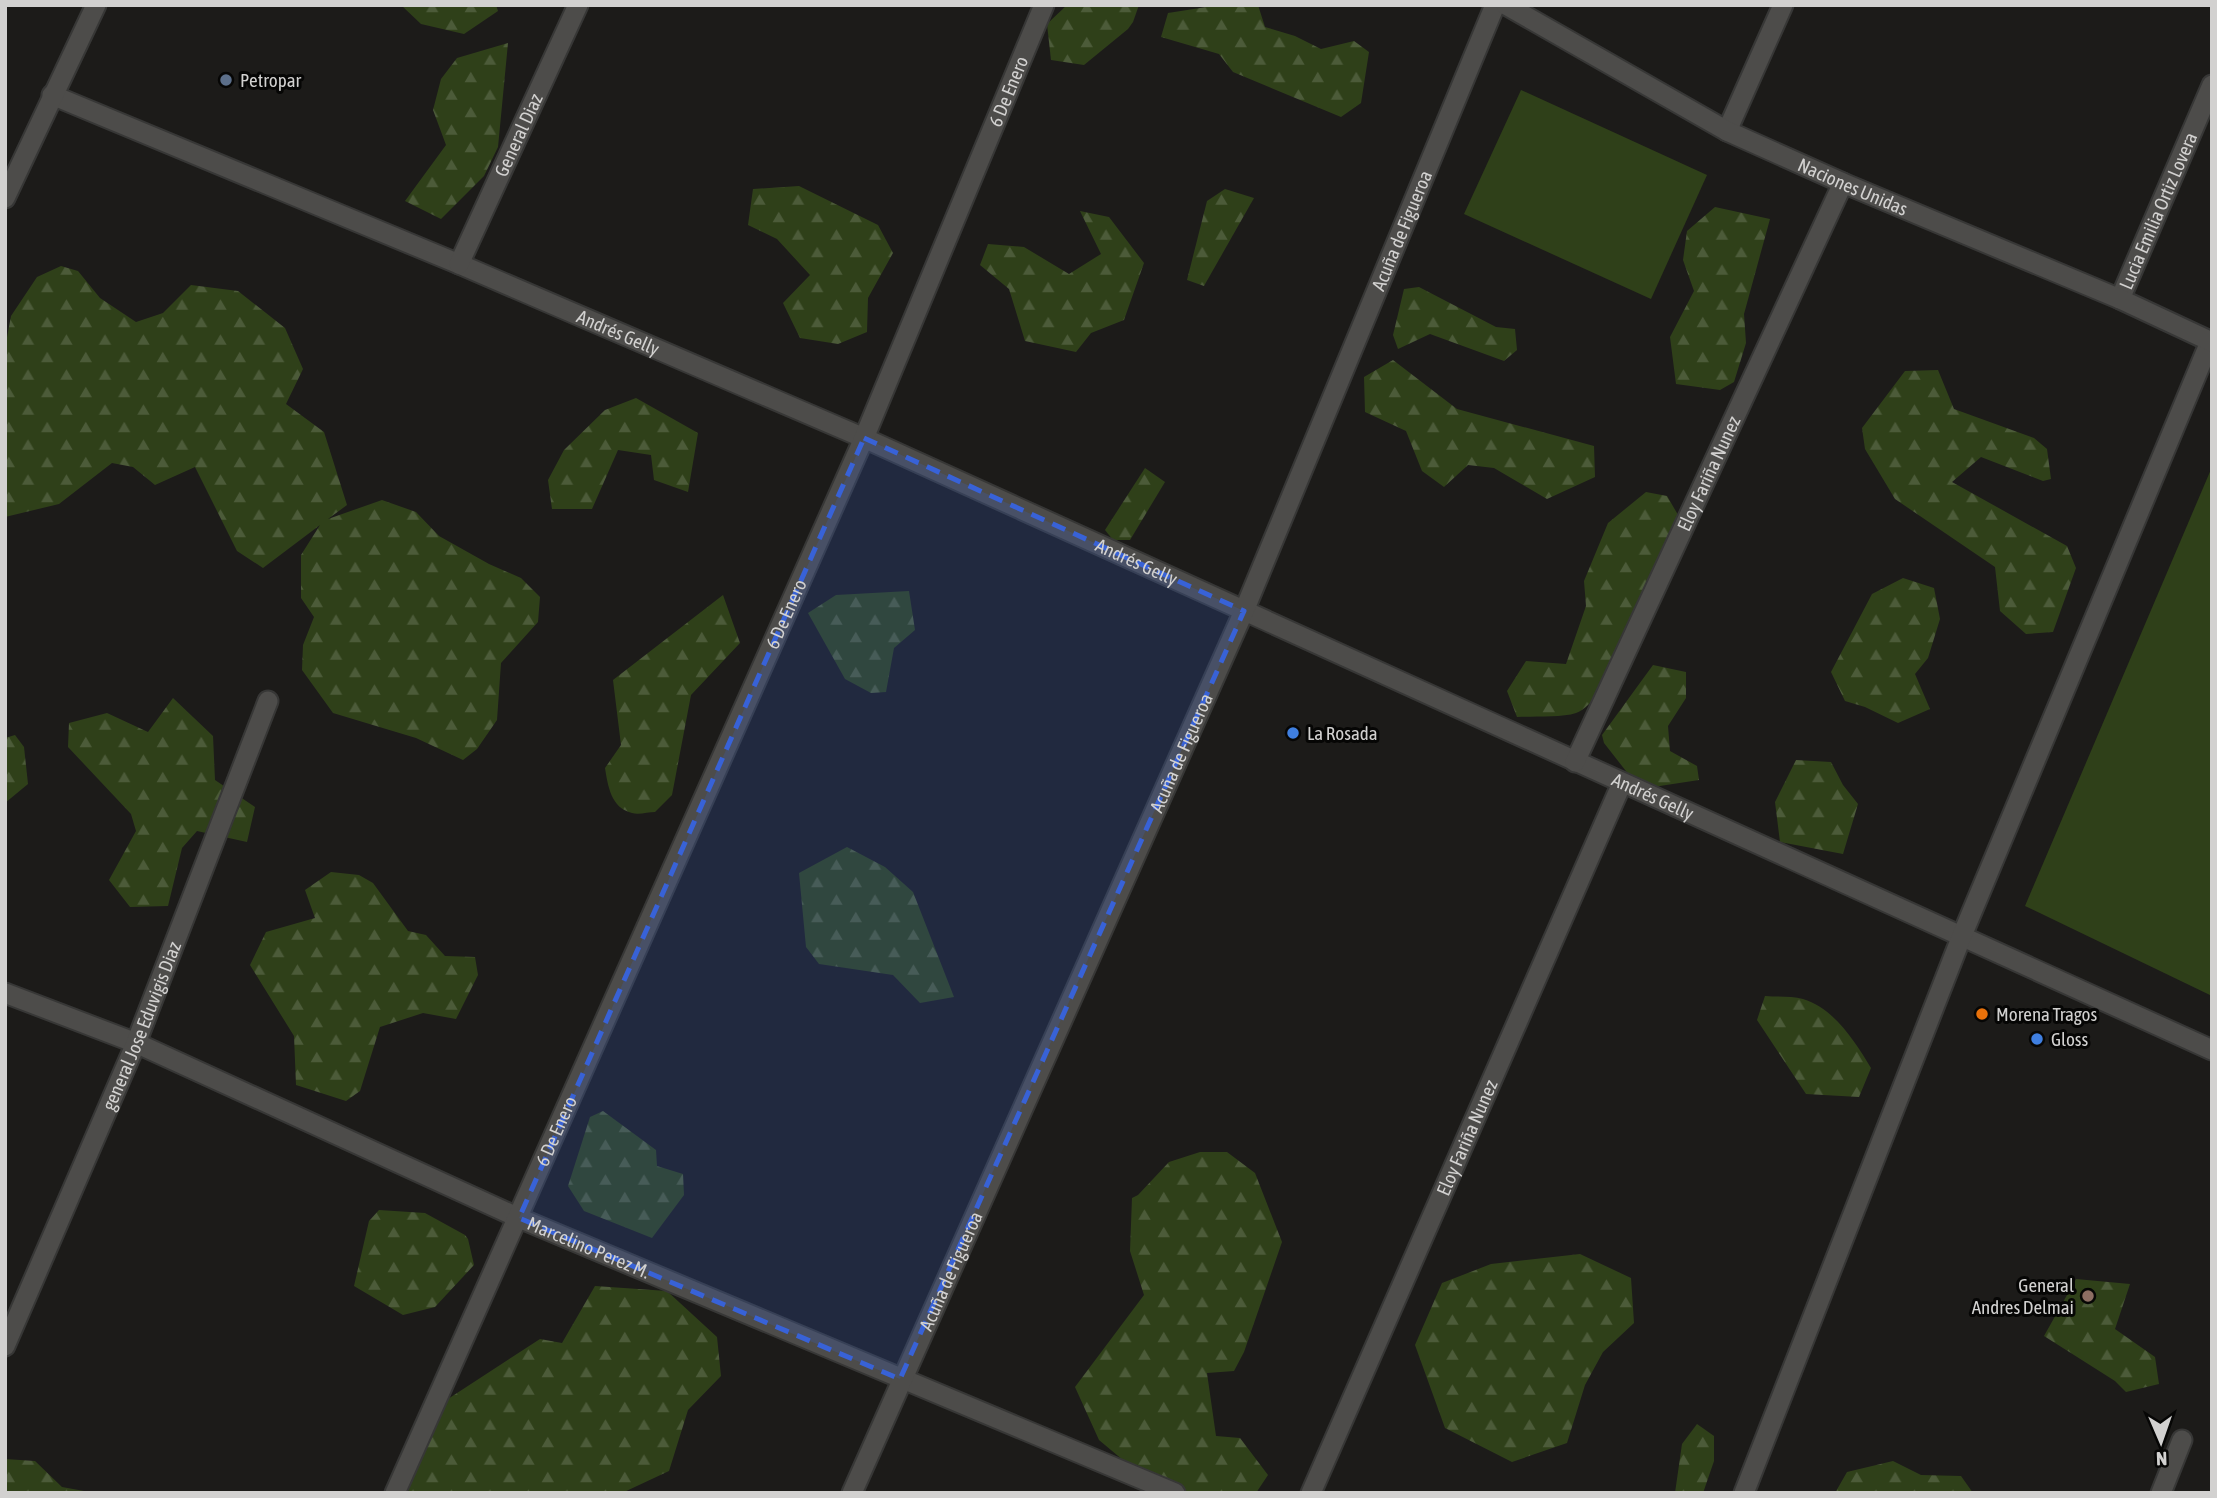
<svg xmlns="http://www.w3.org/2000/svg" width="2217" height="1498" viewBox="0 0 2217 1498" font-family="'Asap Condensed',sans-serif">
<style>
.forest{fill:url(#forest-firs)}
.garden{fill:#2f4019}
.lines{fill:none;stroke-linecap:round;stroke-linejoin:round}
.service-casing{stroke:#373736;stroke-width:23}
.minor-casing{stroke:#373736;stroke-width:23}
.tertiary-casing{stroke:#373736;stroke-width:23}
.secondary-casing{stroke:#373736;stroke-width:23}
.service{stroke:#4d4c4a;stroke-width:19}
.minor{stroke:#4d4c4a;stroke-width:19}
.tertiary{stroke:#4d4c4a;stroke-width:19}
.secondary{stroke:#4d4c4a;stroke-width:19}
.marked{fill:#3862d7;fill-opacity:0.2;stroke:#3862d7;stroke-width:5;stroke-dasharray:14 9;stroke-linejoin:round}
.service-dot{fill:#5c6f8a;stroke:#060605;stroke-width:2.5}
.shop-dot{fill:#3f7fe0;stroke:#060605;stroke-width:2.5}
.food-dot{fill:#e8710a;stroke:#060605;stroke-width:2.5}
.education-dot{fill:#8d6e63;stroke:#060605;stroke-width:2.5}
.labels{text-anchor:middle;stroke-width:6;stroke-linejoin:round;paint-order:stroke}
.poi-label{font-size:19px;fill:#d2d1d0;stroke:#060605;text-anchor:start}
.street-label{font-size:19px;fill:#d2d1d0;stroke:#060605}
</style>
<defs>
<pattern id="forest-firs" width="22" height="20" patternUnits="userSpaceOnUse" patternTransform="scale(1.75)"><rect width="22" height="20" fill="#2f4019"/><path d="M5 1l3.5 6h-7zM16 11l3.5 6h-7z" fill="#4c5b39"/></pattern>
</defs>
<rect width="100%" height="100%" fill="#1c1b19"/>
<g class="forest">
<path d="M 401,5 L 496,5 L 498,11 L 464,34 L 421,24 Z"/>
<path d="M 1067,5 L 1139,5 L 1133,22 L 1128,29 L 1084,65 L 1051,60 L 1047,24 Z"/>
<path d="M 1219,5 L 1258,5 L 1265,27 L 1295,36 L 1321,49 L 1354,41 L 1369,52 L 1361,103 L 1341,117 L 1233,72 L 1219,54 L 1161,37 L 1168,13 Z"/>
<path d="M 508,43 L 498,147 L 484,176 L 441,219 L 405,201 L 446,145 L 433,110 L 441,79 L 457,58 Z"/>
<path d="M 799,186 L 878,225 L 893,253 L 868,298 L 867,332 L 838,344 L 800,338 L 783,303 L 810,275 L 777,239 L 748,225 L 753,189 Z"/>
<path d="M 1225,189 L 1254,198 L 1204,286 L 1187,280 L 1207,201 Z"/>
<path d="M 1715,207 L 1770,219 L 1744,314 L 1746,343 L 1734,382 L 1720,390 L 1676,384 L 1670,337 L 1694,291 L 1683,260 L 1687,231 Z"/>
<path d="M 1080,211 L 1109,217 L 1144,263 L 1124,320 L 1091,333 L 1076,352 L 1025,341 L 1009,289 L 980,265 L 988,244 L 1024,247 L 1069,274 L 1101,254 Z"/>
<path d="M 61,266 L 78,271 L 100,298 L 136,322 L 163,313 L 191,285 L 238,291 L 285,328 L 303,369 L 286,404 L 324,432 L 347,505 L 328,519 L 382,500 L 416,512 L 439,536 L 489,564 L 521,578 L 540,597 L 538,622 L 501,663 L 497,720 L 477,749 L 463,760 L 416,738 L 333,713 L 302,670 L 303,645 L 314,617 L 301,598 L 301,555 L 320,525 L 263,568 L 237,551 L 195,467 L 155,485 L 133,467 L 112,463 L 59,504 L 5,517 L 5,348 L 11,316 L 37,277 Z"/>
<path d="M 1419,287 L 1496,327 L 1515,329 L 1517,350 L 1504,361 L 1430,334 L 1398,349 L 1393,335 L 1404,289 Z"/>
<path d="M 1393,360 L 1457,409 L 1594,446 L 1595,477 L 1547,499 L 1494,468 L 1468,465 L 1444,487 L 1422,471 L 1406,431 L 1365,412 L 1364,377 Z"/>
<path d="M 1938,370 L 1954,409 L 2034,438 L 2047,449 L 2051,479 L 2043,481 L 1981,457 L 1952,482 L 2067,546 L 2076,568 L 2053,632 L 2026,634 L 2000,611 L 1995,567 L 1895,499 L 1865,449 L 1862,428 L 1905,371 Z"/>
<path d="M 636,398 L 698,433 L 688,492 L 654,480 L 651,455 L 618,450 L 592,509 L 552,509 L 548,480 L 564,450 L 605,410 Z"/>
<path d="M 1145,468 L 1165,482 L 1130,540 L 1113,540 L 1105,530 Z"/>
<path d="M 1646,492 L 1667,496 L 1688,532 C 1670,567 1609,703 1576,713 C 1561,718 1533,716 1517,717 L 1507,691 L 1526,661 L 1566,664 L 1586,606 L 1584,581 L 1608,523 Z"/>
<path d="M 1903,578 L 1934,588 L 1940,619 L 1928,658 L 1915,674 L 1930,709 L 1898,723 L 1865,707 L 1845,701 L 1831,672 L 1872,594 Z"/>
<path d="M 909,591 L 915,630 L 894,648 L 886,692 L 871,693 L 845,679 L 808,613 L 836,595 Z"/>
<path d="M 723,595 L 740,643 L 691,695 L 672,795 L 655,812 C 648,812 639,815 632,813 C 611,808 608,786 605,768 L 621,745 L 613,680 Z"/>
<path d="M 1653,665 L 1686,672 L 1686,698 L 1668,726 L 1670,751 L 1697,766 L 1699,780 L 1640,789 L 1604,743 L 1602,735 Z"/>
<path d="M 173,698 L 213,736 L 215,780 L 255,807 L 247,842 L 197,831 L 182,848 L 168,906 L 130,907 L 109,880 L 136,831 L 131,814 L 68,747 L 69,723 L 107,713 L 148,732 Z"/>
<path d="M 15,735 L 24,747 L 28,784 L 5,803 L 5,738 Z"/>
<path d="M 1796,760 L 1831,762 L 1843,785 L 1858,804 L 1843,854 L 1780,842 L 1775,802 Z"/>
<path d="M 847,847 L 885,867 L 913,892 L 954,997 L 920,1003 L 893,975 L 819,964 L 806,947 L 799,873 Z"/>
<path d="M 331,872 L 359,875 L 373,883 L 408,931 L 426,935 L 445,956 L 475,957 L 478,975 L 456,1019 L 423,1013 L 380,1027 L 360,1091 L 346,1101 L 296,1085 L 294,1036 L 250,965 L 266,932 L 315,918 L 305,890 Z"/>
<path d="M 1765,996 C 1777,997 1792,996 1803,999 C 1834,1008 1856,1043 1871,1068 L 1859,1097 L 1806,1094 L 1757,1020 Z"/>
<path d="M 603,1111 L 656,1150 L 657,1166 L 683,1174 L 684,1195 L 652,1238 L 584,1211 L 568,1186 L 590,1117 Z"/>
<path d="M 1200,1152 L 1227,1152 L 1255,1173 L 1282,1242 L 1244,1352 L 1234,1371 L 1207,1373 L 1216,1436 L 1240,1438 L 1268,1475 L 1256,1493 L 1183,1493 L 1154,1486 L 1099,1440 L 1075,1387 L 1144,1295 L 1130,1251 L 1132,1198 L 1138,1195 L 1169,1162 Z"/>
<path d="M 379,1210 L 425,1213 L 465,1235 L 468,1239 L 474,1265 L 435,1307 L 403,1315 L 354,1286 L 369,1221 Z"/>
<path d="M 1580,1254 L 1631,1278 L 1634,1323 L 1603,1352 L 1585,1385 L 1567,1443 L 1512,1462 L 1445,1428 L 1415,1345 L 1442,1283 L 1491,1264 Z"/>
<path d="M 2076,1279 L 2130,1284 L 2115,1329 L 2155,1357 L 2159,1384 L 2126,1392 L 2115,1381 L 2044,1336 Z"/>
<path d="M 595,1286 L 667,1291 L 717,1337 L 721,1376 L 688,1410 L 669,1471 L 622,1493 L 408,1493 L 428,1412 L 540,1339 L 562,1343 Z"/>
<path d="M 1697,1424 L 1714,1436 L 1714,1461 L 1703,1493 L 1675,1493 L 1682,1444 Z"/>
<path d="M 5,1459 L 35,1461 L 62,1487 L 95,1493 L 5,1493 Z"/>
<path d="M 1893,1461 L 1921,1475 L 1961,1476 L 1973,1493 L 1835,1493 L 1847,1472 Z"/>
</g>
<g class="garden">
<path d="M 1521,90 L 1707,175 L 1651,299 L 1464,214 Z"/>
<path d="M 2212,467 L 2212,996 L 2025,906 Z"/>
</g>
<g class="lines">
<defs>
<path id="service" d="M 2161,1493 L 2182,1440"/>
<g id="minor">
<path id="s1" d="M 52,95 L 459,264 L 864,438 L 2212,1050"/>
<path d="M 1727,131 L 1783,5"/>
<path id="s2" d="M 459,264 L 578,5"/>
<path id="s3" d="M 2120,299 L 2212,85"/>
<path id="s4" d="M 1575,762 L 1843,183"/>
<path id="s5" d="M 5,993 L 136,1043 L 519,1218 L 1175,1493"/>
<path id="s6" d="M 5,1346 L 136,1043 L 268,701"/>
<path id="s7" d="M 395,1493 L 864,438 L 1044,5"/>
<path id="s8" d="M 852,1493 L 1244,611 L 1495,5"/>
<path id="s9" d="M 1311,1493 L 1622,783"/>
<path d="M 1744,1493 L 1961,938 L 2210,342"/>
</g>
<g id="tertiary">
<path id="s10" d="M 1506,5 L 1727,131 L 1843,183 L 2120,299 L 2212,342"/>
</g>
<path id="secondary" d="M 5,198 L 96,5"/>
</defs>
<use href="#service" class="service-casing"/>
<use href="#minor" class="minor-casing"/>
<use href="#tertiary" class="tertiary-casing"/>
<use href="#secondary" class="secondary-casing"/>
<use href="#service" class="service"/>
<use href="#minor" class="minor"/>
<use href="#tertiary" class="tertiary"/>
<use href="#secondary" class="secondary"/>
</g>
<path class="marked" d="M 864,438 L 1244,611 L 900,1379 L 519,1218 Z"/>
<circle class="service-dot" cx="226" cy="80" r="7"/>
<g class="shop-dot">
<circle cx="1293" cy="733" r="7"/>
<circle cx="2037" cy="1039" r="7"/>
</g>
<circle class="food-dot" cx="1982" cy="1014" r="7"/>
<circle class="education-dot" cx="2088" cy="1296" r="7"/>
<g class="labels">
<g class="poi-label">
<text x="240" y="87">Petropar</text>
<text x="1307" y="740">La Rosada</text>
<text x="1996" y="1021">Morena Tragos</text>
<text x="2051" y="1046">Gloss</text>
<text x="2074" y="1292" text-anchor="end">General<tspan x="2074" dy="22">Andres Delmai</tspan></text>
</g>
<g class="street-label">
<text dy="7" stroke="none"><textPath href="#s7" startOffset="1530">6 De Enero</textPath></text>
<text dy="7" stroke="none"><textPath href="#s2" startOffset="142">General Diaz</textPath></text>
<text dy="7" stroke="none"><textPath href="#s10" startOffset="392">Naciones Unidas</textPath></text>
<text dy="7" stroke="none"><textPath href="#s3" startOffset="96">Lucia Emilia Ortiz Lovera</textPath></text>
<text dy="7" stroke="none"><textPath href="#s8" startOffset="1377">Acuña de Figueroa</textPath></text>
<text dy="7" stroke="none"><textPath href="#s1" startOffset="614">Andrés Gelly</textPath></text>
<text dy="7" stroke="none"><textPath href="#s4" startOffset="318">Eloy Fariña Nunez</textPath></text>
<text dy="7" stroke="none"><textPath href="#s1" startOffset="1181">Andrés Gelly</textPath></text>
<text dy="7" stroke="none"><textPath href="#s7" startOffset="962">6 De Enero</textPath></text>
<text dy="7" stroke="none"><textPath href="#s8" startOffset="810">Acuña de Figueroa</textPath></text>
<text dy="7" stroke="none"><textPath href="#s1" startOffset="1748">Andrés Gelly</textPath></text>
<text dy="7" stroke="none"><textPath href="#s6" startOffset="348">general Jose Eduvigis Diaz</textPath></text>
<text dy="7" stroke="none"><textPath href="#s7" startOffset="396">6 De Enero</textPath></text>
<text dy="7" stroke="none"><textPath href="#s9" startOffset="388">Eloy Fariña Nunez</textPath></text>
<text dy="7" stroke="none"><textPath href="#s5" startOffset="637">Marcelino Perez M.</textPath></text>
<text dy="7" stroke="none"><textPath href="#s8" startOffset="243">Acuña de Figueroa</textPath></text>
</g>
</g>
<rect width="2217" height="1498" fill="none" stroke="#d2d1d0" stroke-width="14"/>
<g transform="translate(2161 1442) rotate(178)" stroke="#060605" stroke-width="5" paint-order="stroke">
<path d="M0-5L12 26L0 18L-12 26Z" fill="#d2d1d0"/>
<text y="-10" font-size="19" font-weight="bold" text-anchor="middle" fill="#d2d1d0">N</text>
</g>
</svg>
